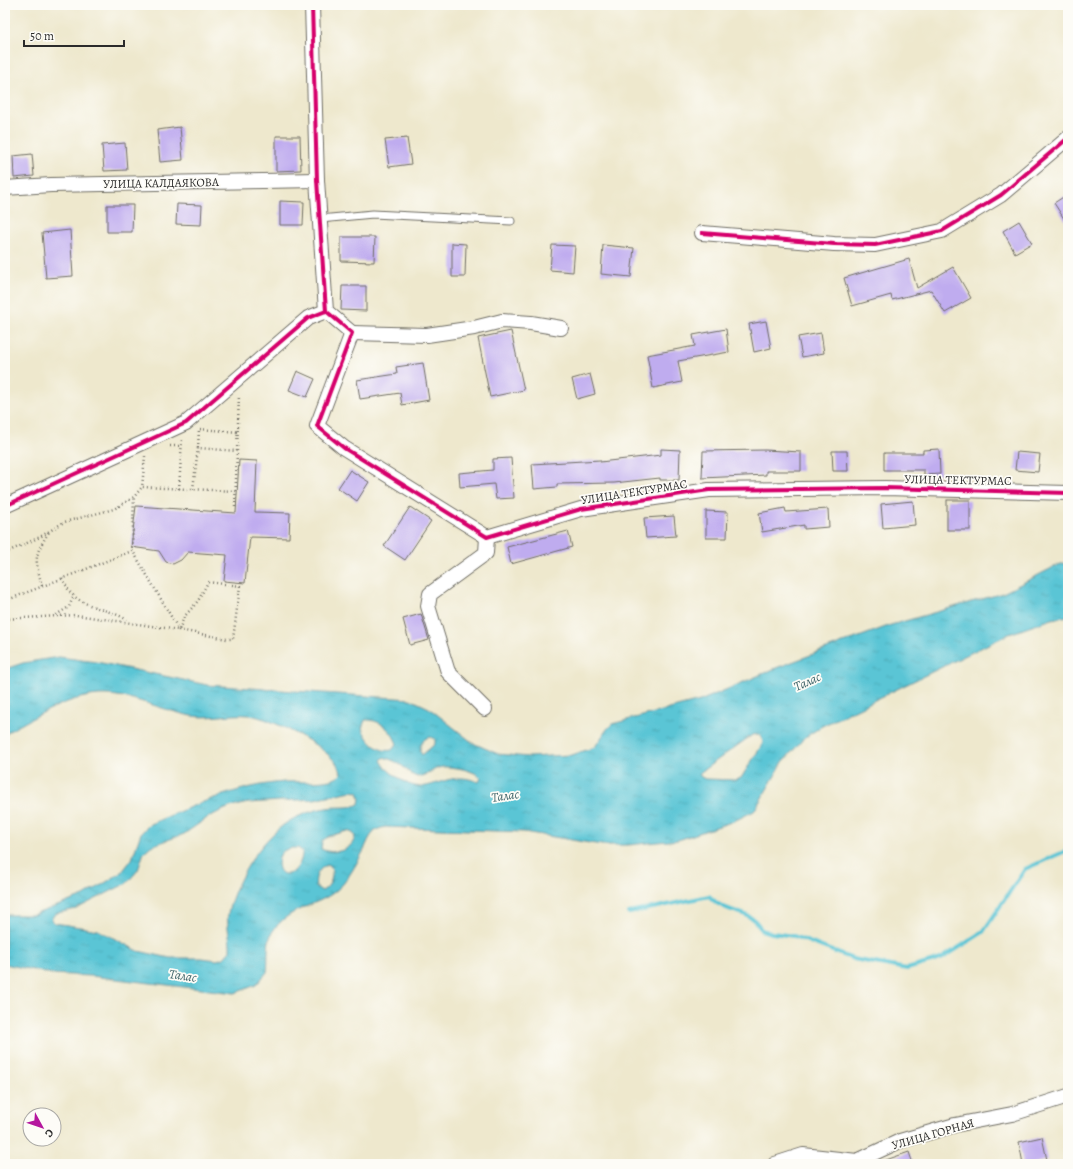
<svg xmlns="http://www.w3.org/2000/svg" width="1073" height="1169" viewBox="0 0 1073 1169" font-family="Alegreya,serif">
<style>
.water{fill:url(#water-ripples);stroke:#427880;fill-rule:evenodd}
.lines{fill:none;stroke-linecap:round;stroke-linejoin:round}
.stream{stroke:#5ac5d5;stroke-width:4}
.building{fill:#bfacef}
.service-casing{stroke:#6f6d64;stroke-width:9}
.minor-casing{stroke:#6f6d64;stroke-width:16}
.path{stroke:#6f6d64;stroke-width:2.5;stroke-dasharray:1 3;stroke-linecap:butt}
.service{stroke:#fff;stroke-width:7}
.minor{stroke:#fff;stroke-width:14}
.cycleway-casing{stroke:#fdfcf7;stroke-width:6}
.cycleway{stroke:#d6006c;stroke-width:4}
.labels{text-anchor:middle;stroke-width:3.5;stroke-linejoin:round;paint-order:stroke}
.street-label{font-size:12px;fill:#2b2b2b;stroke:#fdfcf7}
.water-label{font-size:13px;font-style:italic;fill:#3b6166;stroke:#fdfcf7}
</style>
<defs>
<pattern id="water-ripples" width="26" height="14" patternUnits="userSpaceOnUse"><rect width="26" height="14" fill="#5ac5d5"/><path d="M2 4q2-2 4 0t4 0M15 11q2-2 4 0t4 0" fill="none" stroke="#4ea9b7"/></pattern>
</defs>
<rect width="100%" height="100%" fill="#fdfcf7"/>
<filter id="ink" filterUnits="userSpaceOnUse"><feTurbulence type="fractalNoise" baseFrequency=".025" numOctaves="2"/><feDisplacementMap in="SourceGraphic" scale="8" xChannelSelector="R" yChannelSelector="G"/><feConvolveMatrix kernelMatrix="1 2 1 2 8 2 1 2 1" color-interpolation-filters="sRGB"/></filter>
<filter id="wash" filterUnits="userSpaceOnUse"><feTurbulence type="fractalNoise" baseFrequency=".012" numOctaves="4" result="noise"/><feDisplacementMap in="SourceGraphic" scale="16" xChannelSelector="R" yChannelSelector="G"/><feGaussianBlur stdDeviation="0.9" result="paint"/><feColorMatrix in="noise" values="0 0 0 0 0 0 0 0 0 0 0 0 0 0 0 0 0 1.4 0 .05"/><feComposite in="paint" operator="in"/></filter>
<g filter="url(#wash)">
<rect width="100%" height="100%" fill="#eee8cd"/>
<path class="water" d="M 1068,562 L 1068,616 L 1052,619 L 1009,634 L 822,726 L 804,738 L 783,762 L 754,811 L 734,821 L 678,840 L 628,845 L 602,845 L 524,832 L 385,827 C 381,828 377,829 374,832 C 369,837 367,843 364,850 C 358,861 351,874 343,884 C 323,907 295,903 275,928 C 265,939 269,959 267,972 L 256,985 L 235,993 L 91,976 L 52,974 L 5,964 L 5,915 L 33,915 L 84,896 L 108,881 L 122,872 L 132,859 L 141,833 L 150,824 C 193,806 238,785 285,782 C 298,781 333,785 341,774 C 340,751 270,718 250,715 C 229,713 208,720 187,715 C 160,709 126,693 99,695 C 67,697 37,716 9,731 L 5,736 L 5,669 L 23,663 L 59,657 L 97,662 L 207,685 L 410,699 L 429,708 L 473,743 L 498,754 L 528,757 L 572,755 L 595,747 L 607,729 L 612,724 L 700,701 L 776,668 L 891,625 L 1003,593 L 1058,565 ZM 365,720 C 380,719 392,730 397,744 L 392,750 C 378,753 367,741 362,728 ZM 758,734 L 761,735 L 763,743 L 741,778 L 736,780 L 705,779 L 701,777 L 699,774 L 702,771 L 752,735 ZM 430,737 L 435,739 L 435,744 L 422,755 L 420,751 C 420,745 423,738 430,737 ZM 384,757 C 389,759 395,761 399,764 C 407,768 409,775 418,777 C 427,775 433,769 442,767 C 451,766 476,770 481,778 L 479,782 C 473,780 467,778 461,778 C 433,779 423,798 396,776 C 390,772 384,767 381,760 ZM 351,791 L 358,792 L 360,798 L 359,804 C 350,809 336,806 326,808 C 318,809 310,812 302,815 C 268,826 234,880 228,914 C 226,927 231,939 230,951 L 224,958 L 217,960 L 202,958 L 170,958 L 138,951 L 98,930 L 55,923 L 51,920 L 53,916 L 57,913 L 76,909 L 127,883 L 138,870 L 144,852 L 151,846 L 184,834 L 210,816 L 230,807 L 248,803 L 314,799 ZM 347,831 L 353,833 L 355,837 C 352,851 334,855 321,849 L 322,841 L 329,836 ZM 291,848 L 298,848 L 302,851 C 303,860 296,875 285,874 C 276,873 277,857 282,852 C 284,850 288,849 291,848 ZM 327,865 L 331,866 C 334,876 331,886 322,891 L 316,887 C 314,877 318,869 327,865 Z"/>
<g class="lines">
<path class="stream" d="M 629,913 L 709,896 C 713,900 717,904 722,906 C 737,914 754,913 761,930 L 772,933 L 794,936 L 853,959 L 907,969 L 941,959 L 983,932 L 1025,869 L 1068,850"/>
</g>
<g id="blocks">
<g class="building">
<path d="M 180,127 L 183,160 L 160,162 L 157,130 Z"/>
<path d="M 276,136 L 300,136 L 301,170 L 276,171 Z"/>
<path d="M 407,138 L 411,164 L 389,167 L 385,140 Z"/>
<path d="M 125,143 L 127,170 L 104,171 L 102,145 Z"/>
<path d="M 32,154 L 34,176 L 14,178 L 13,156 Z"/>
<path d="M 1068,194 L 1068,225 L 1054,203 Z"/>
<path d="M 280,201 L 304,202 L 303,225 L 280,225 Z"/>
<path d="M 177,204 L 202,205 L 201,225 L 176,224 Z"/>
<path d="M 107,205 L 133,205 L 132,232 L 107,232 Z"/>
<path d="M 1019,221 L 1032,243 L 1015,253 L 1003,231 Z"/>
<path d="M 70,230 L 73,276 L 46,278 L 42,233 Z"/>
<path d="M 341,237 L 375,237 L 374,262 L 341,261 Z"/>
<path d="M 452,243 L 466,244 L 465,277 L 452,277 Z"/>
<path d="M 552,245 L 575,246 L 573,272 L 550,270 Z"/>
<path d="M 603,245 L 634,248 L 631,277 L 601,274 Z"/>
<path d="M 909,259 L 917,288 L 953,267 L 971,298 L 945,313 L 931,290 L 892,300 L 891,295 L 852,306 L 844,278 Z"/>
<path d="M 342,286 L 366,286 L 366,311 L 341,310 Z"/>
<path d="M 766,321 L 771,348 L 754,352 L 749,324 Z"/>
<path d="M 726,329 L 729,352 L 678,361 L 682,382 L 653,388 L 647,355 L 695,346 L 693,335 Z"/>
<path d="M 511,331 L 524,390 L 490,397 L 478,338 Z"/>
<path d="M 821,333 L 824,353 L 802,357 L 798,337 Z"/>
<path d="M 423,363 L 429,400 L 402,405 L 400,393 L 360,399 L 357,380 L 397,374 L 396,367 Z"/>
<path d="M 297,371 L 315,379 L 307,397 L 289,390 Z"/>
<path d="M 590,374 L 595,394 L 577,399 L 572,379 Z"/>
<path d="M 661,449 L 680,450 L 679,480 L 660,480 L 660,478 L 614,483 L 557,484 L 557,487 L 534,489 L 532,464 L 600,460 L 600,462 L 661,455 Z"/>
<path d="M 939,449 L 940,474 L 924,475 L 924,470 L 884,470 L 884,453 L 923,453 L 923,450 Z"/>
<path d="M 765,450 L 801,452 L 801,471 L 766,471 L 766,475 L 702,478 L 703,451 Z"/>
<path d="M 832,451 L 847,451 L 848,471 L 833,471 Z"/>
<path d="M 1017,452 L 1040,454 L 1038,472 L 1015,470 Z"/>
<path d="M 511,458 L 514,498 L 496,499 L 494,484 L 460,487 L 459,473 L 493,470 L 493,459 Z"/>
<path d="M 239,460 L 257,461 L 255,512 L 290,513 L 289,538 L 250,537 L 245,583 L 224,581 L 227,555 L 188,552 L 181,560 L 173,564 L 166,562 L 159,551 L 131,547 L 136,506 L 236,513 Z"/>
<path d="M 350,470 L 369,482 L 357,501 L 338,488 Z"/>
<rect x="947" y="500" width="23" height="30"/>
<path d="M 913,501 L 915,525 L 883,528 L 881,504 Z"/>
<path d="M 410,507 L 431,521 L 405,560 L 384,546 Z"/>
<path d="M 785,508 L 786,512 L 828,509 L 829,527 L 804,529 L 804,525 L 762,532 L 759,513 Z"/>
<path d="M 706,511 L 728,512 L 727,538 L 706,538 Z"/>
<path d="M 674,516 L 676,536 L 646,538 L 644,518 Z"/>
<path d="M 568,531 L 572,547 L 511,564 L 507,547 Z"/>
<path d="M 421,614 L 429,640 L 410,645 L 403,619 Z"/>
<path d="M 1042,1137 L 1047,1160 L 1032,1164 L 1023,1164 L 1019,1142 Z"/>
<path d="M 909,1152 L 913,1164 L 880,1164 L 880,1162 Z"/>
</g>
</g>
</g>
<g filter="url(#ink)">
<use href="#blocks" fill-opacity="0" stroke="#6f6d64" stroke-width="1"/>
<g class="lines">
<defs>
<path id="service" d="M 320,219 L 373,214 L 511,221"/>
<g id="minor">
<path d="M 312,5 L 317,180 L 326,311 L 352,333 L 317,426 L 344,448 L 487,537 L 581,509 L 709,490 L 885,488 L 1068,493"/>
<path d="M 5,188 L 51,185 L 317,180"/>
<path d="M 702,233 L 834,244 L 875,245 L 942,231 L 1001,195 L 1068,138"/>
<path d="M 352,333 L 427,335 L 474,328 L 502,321 L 531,323 L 561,328"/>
<path d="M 5,506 L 186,423 L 308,318 L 326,311"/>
<path d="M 485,709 L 448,672 L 428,606 L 430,594 L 486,553 L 487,537"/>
<path d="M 775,1164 L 803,1155 L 857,1161 L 900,1141 L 955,1125 L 1012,1114 L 1068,1096"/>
</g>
</defs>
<use href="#service" class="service-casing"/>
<use href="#minor" class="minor-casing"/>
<g class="path">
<path d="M 170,446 L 182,446"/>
<path d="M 198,448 L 199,429 L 238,432"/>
<path d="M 145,456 L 142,487 L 236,491"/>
<path d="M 179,489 L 182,439"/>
<path d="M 193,489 L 198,448 L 237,451"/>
<path d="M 235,507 L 239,395"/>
<path d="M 5,553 L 40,537 L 64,522 L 114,509 L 134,497 L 142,487"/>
<path d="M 62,578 C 65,583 67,588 70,592 C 83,608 111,609 127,620"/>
<path d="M 42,586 C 35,558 33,557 49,532"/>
<path d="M 5,601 L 132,551 L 134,497"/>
<path d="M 56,615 L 69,607 L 74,595"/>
<path d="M 5,619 L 76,615 L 179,630 L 184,617 L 198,601 L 208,582 L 240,586 L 233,639 L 227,639 L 179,630 L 134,553"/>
</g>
<use href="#service" class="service"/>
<use href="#minor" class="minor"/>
<defs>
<g id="cycleway">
<path d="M 312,5 L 317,180 L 326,311 L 352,333 L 317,426 L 344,448 L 487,537 L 581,509 L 709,490 L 885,488 L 1068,493"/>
<path d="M 702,233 L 834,244 L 875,245 L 942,231 L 1001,195 L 1068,138"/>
<path d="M 5,506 L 186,423 L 308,318 L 326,311"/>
</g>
</defs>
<use href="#cycleway" class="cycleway-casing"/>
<use href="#cycleway" class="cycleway"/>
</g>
</g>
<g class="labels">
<g class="street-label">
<text transform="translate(161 183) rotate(-1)" y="4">УЛИЦА КАЛДАЯКОВА</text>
<text transform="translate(958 480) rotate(1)" y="4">УЛИЦА ТЕКТУРМАС</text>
<text transform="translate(634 492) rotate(-9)" y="4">УЛИЦА ТЕКТУРМАС</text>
<text transform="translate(933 1134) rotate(-16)" y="4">УЛИЦА ГОРНАЯ</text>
</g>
<g class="water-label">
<text transform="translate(807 681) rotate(-24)" y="5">Талас</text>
<text transform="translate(505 795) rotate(-8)" y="5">Талас</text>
<text transform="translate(183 975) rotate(8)" y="5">Талас</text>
</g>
</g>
<rect width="1073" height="1169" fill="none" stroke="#fdfcf7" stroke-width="20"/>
<g transform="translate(42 1127) rotate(130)"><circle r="19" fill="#fdfcf7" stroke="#a9a8a5"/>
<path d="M0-3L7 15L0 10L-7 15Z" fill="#b5179e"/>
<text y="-6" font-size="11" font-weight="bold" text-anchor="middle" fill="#2b2b2b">С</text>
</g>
<path d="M24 40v6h100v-6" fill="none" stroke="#2b2b2b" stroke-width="2"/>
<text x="30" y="40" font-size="12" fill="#2b2b2b" stroke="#fdfcf7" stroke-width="3" paint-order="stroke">50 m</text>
</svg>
